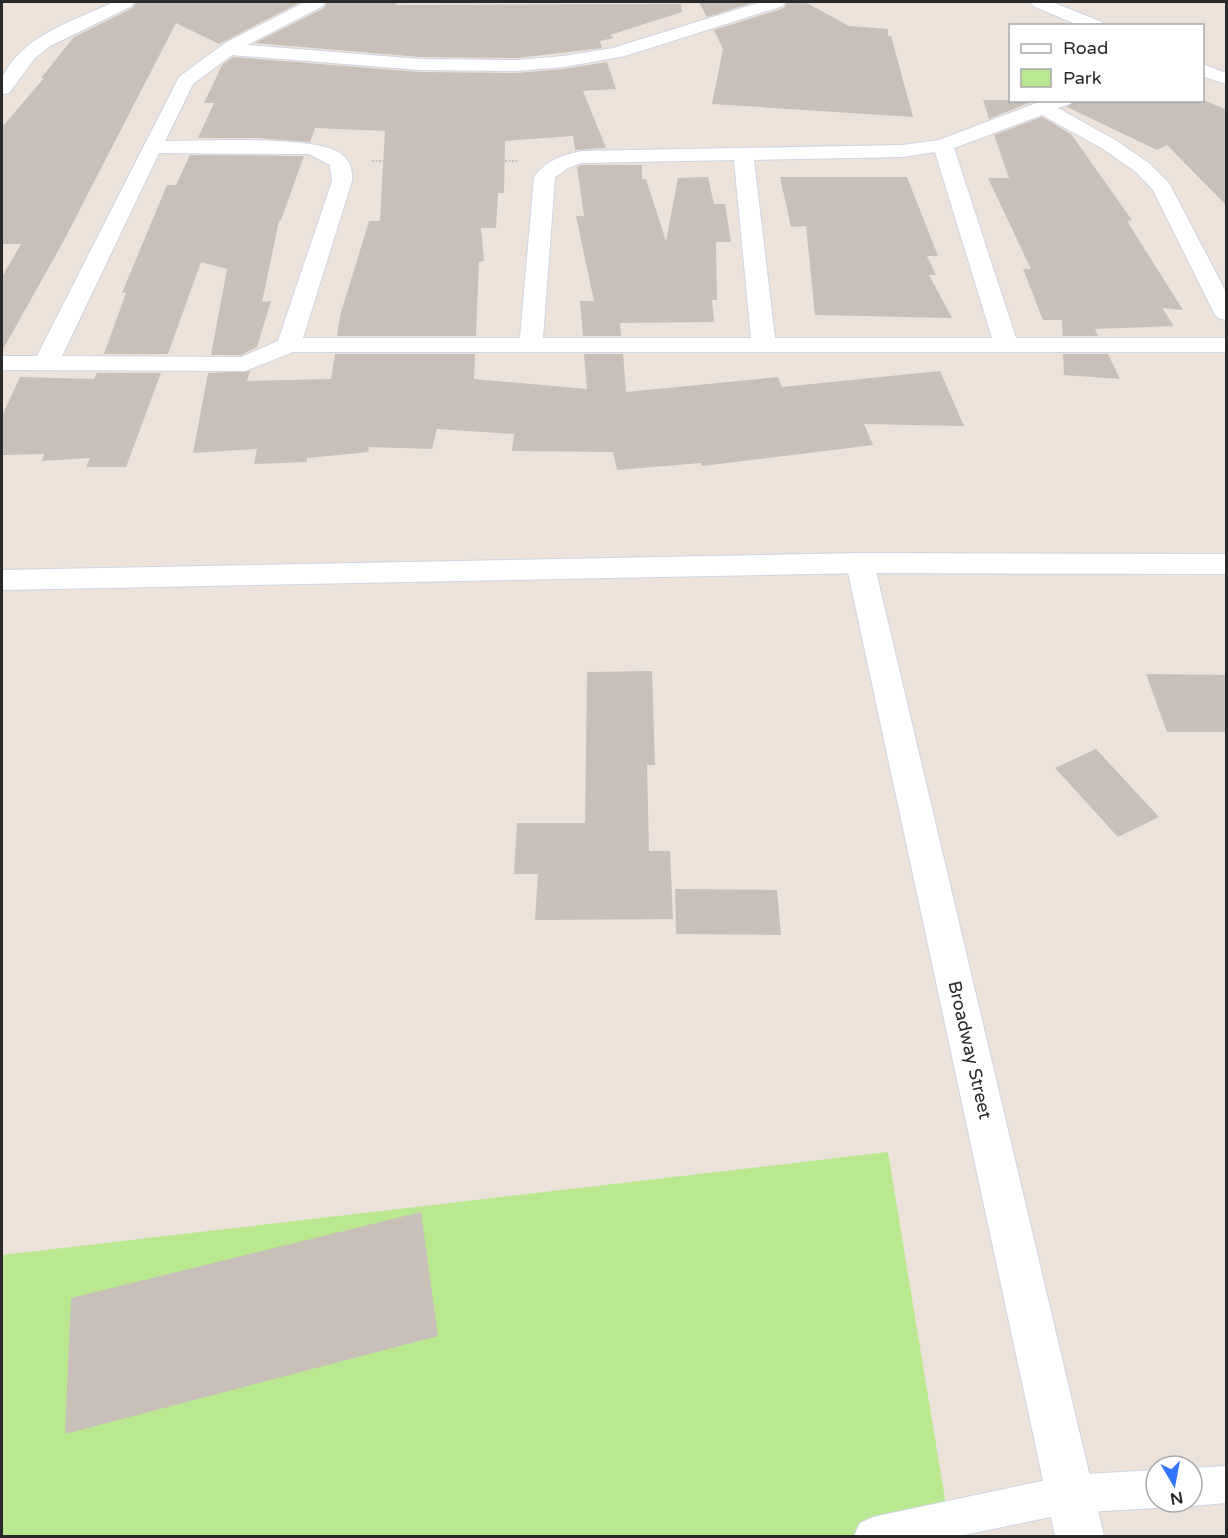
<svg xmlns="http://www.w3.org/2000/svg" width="1228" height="1538" viewBox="0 0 1228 1538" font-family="'Varela Round',sans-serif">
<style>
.green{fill:#bae891}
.building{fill:#c8bfb9}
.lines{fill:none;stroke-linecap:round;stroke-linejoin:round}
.lane-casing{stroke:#ced5e3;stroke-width:2}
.street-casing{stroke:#ced5e3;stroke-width:2}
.secondary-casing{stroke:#ced5e3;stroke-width:2}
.path{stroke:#c3c3c3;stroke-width:2;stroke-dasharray:2 1.5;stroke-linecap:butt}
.lane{fill:#fff;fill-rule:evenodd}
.street{fill:#fff;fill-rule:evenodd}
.secondary{fill:#fff;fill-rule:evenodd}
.labels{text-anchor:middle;stroke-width:4.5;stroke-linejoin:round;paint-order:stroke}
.street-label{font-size:18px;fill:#292929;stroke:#fff}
</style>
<rect width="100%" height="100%" fill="#ede2d9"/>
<path class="green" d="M 888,1152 L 951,1536 L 2,1536 L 2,1255 Z"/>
<g class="building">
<path d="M 136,2 L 301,2 L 219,44 L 176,23 L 62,244 L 2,351 L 2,277 L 21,244 L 2,244 L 2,127 L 44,78 L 41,78 L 74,37 L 133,8 Z"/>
<path d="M 327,2 L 398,2 L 395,5 L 681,4 L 682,12 L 610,35 L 614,38 L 600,41 L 602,48 L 517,58 L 420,57 L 255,43 L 324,8 Z"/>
<path d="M 699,2 L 755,2 L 707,17 Z"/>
<path d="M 787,2 L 805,2 L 849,26 L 888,29 L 888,36 L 891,36 L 913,117 L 712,104 L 723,49 L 714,30 L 784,8 Z"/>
<path d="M 233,57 L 420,72 L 517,73 L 564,69 L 607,62 L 616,89 L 583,91 L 606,148 L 575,150 L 573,136 L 505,141 L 504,193 L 498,193 L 496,228 L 481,228 L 484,261 L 479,262 L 476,336 L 337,336 L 340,316 L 369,221 L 380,221 L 385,131 L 315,128 L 310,142 L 257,138 L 198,138 L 214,103 L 204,103 L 222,65 Z"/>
<path d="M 983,100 L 1036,100 L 989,119 Z"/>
<path d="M 1074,100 L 1204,100 L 1227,110 L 1227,206 L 1167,145 L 1157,150 L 1067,107 Z"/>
<path d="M 1042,117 L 1071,134 L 1132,220 L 1127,221 L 1183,310 L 1162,308 L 1174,326 L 1095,329 L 1098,336 L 1063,336 L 1062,320 L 1043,320 L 1023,269 L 1031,269 L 988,178 L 1009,178 L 994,135 Z"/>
<path d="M 190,155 L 304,156 L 281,220 L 279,221 L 262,302 L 271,301 L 257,347 L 241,355 L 211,355 L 227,269 L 201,262 L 168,354 L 104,354 L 126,293 L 122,293 L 167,185 L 176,185 Z"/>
<path d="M 582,165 L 642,165 L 642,179 L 646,179 L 666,241 L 678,178 L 708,177 L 714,204 L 725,204 L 731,242 L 716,242 L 717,300 L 712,300 L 714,322 L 620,323 L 621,336 L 583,336 L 580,301 L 594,301 L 576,216 L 584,216 L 577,167 Z"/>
<path d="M 780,177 L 907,177 L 938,256 L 927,256 L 936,275 L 929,275 L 952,318 L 815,315 L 806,226 L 791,227 Z"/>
<path d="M 335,354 L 475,354 L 474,379 L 587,389 L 584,354 L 623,354 L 626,392 L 778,377 L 782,387 L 940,371 L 964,426 L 864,424 L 873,445 L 702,466 L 701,463 L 617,470 L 613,452 L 512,451 L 514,434 L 437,429 L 432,449 L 368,447 L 369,452 L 307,458 L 307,462 L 254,464 L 257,449 L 193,453 L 208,373 L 250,371 L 247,381 L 331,379 Z"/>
<path d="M 1063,354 L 1108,354 L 1120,379 L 1064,375 Z"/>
<path d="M 97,373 L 161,373 L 126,467 L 86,467 L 90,458 L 42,461 L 44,454 L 2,455 L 2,416 L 20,377 L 94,379 Z"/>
<path d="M 652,671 L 655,765 L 647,765 L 649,851 L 670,851 L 673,919 L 535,920 L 538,874 L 514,874 L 517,823 L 585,823 L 587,672 Z"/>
<path d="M 1146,674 L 1227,675 L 1227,732 L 1167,732 Z"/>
<path d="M 1096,749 L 1159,817 L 1118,837 L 1055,768 Z"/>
<path d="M 675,889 L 777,890 L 781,935 L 676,934 Z"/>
<path d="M 421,1212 L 438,1336 L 65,1434 L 71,1298 Z"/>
</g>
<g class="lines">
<defs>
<g id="lane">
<path d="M 1226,1466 L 1226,1503 L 1192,1506 L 1183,1502 L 1192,1502 L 1192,1468 Z"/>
<path d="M 1156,1470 L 1156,1502 L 1169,1502 L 1156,1508 L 1070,1513 L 959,1536 L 854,1536 L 860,1523 L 873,1517 L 1070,1475 Z"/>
</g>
<g id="street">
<path d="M 114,2 L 134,2 L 132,6 L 50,46 L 35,58 L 9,93 L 2,94 C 2,89 0,81 3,76 C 23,35 76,20 114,2 Z"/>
<path d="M 305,2 L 325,2 L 323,6 L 247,45 L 420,59 L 517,60 L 564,56 L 613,48 L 761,2 L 785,2 L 783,6 L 625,56 L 564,67 L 517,71 L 420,70 L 232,55 L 193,84 L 165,141 C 202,141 314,135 340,153 C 350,160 353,170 352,181 L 303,338 L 520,338 L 534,177 C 546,160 563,155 582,151 L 902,145 L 939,140 L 1044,100 L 1072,100 L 1070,104 L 1058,108 L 1117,141 L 1150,164 L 1169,183 L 1226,292 L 1226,320 L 1218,318 L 1214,313 L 1153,190 L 1136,172 L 1103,149 L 1042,115 L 954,148 L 1016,338 L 1226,338 L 1226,352 L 293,352 L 245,371 L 2,370 L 2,356 L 37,356 L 179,77 L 225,43 ZM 935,152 L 992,338 L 775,338 L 754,160 L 902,157 ZM 159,153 L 309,154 L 330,165 L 332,181 L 278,341 L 241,357 L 62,356 ZM 734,160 L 751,338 L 543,338 L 555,177 L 568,168 L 582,163 Z"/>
<path d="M 1031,2 L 1052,2 L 1102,22 L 1104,26 L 1080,26 L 1033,6 Z"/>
<path d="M 1202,64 L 1226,73 L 1226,84 L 1202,76 Z"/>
<path d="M 860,553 L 870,556 L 874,563 L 1104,1536 L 1055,1536 L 846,563 L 850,556 Z"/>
</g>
<path id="secondary" d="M 860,553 L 1226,554 L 1226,574 L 860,573 L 2,590 L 2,570 Z"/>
</defs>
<use href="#lane" class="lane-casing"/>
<use href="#street" class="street-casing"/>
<use href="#secondary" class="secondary-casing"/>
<path class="path" d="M 372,161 L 517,161"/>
<use href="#lane" class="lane"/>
<use href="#street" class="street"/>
<use href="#secondary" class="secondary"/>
</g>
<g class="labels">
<g class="street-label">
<text transform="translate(970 1050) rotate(77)" y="6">Broadway Street</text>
</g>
</g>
<rect width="1228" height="1538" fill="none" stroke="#292929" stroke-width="6"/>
<rect x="1009" y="24" width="195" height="78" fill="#ffffff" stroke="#a9a9a9" stroke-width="1.5"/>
<rect x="1021" y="44" width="30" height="9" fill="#ffffff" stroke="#a9a9a9" stroke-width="1.5"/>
<text x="1063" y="54" font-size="18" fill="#292929">Road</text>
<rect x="1021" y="69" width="30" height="18" fill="#bae891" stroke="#a9a9a9" stroke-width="1.5"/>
<text x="1063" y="84" font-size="18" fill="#292929">Park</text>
<g transform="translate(1174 1484) rotate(170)"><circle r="28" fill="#ffffff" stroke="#a9a9a9" stroke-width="1.5"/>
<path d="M0-4.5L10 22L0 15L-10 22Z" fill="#3475ff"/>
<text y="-9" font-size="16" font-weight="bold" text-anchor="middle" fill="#292929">N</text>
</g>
</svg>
